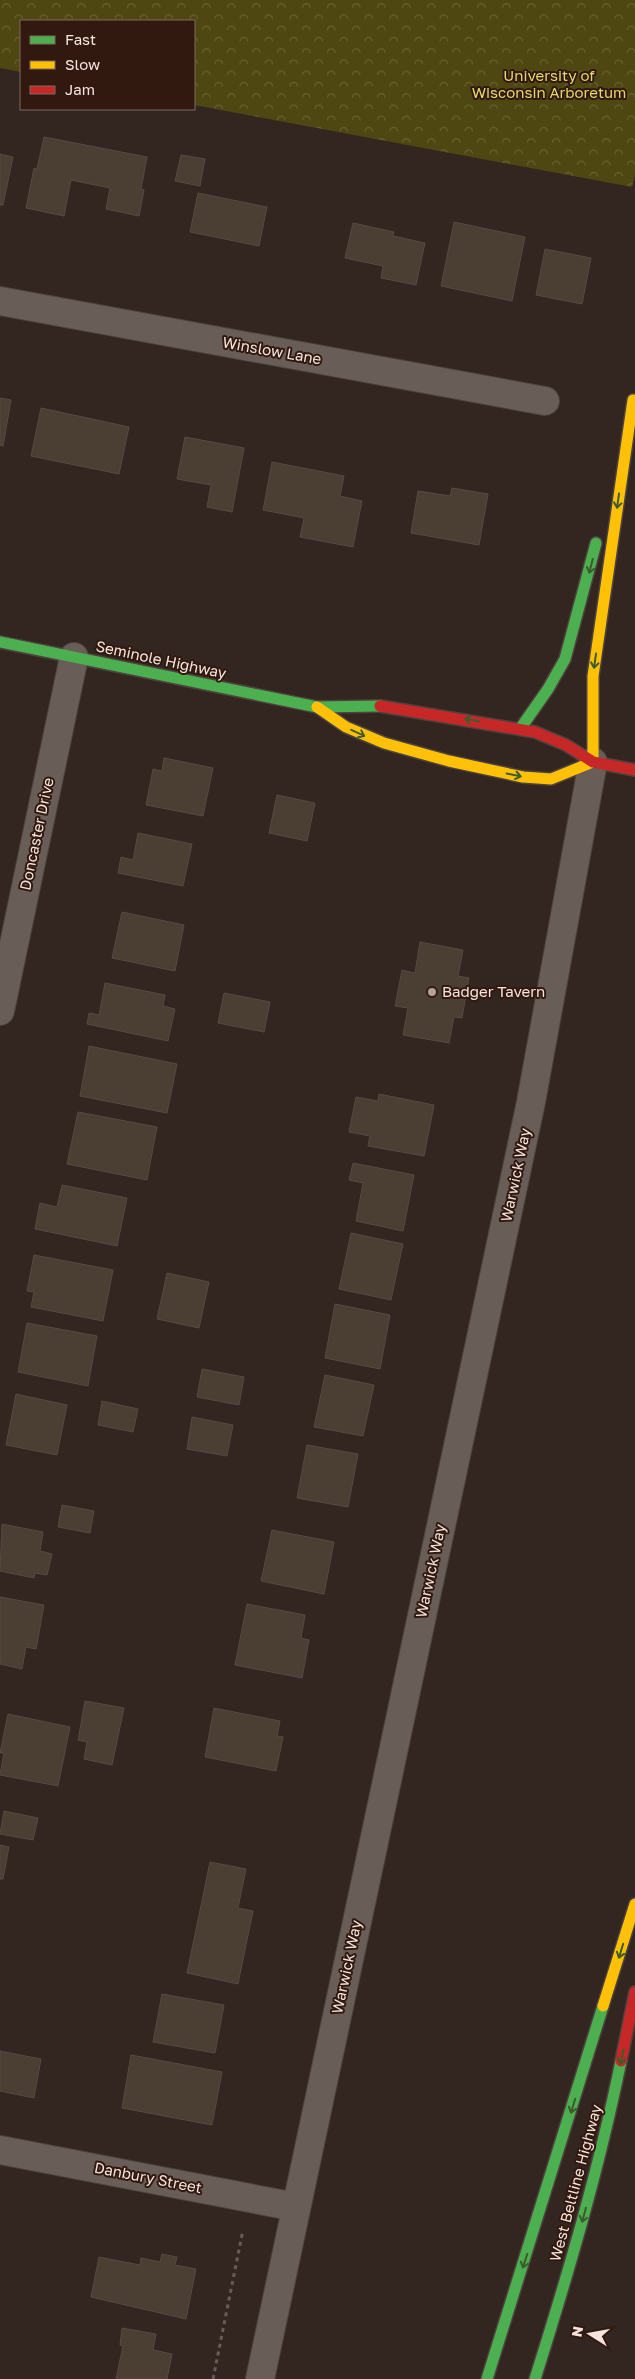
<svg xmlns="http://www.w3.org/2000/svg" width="635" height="2379" viewBox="0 0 635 2379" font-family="'Golos Text',sans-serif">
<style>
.park{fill:url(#park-crowns)}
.building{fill:#4b3e32;stroke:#544b44}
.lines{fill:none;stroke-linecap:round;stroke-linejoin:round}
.street-casing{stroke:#4e423e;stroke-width:30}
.fast-casing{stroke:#4e423e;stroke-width:14}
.slow-casing{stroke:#4e423e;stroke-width:14}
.jam-casing{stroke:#4e423e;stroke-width:14}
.path{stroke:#665c58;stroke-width:3;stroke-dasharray:4 4;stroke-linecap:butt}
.street{stroke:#695d58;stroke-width:28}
.fast{stroke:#4caf50;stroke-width:11}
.slow{stroke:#ffc107;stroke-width:11}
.jam{stroke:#c62828;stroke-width:11}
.oneway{stroke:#3d5c2c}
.poi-dot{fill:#b1a29b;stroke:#31190f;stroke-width:2}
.labels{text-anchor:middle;stroke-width:4;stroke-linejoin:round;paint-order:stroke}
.park-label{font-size:15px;fill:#e3d86b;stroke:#31190f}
.street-label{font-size:15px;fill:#f5e4dd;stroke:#31190f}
.poi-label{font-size:15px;fill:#f5e4dd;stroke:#31190f;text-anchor:start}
</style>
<defs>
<pattern id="park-crowns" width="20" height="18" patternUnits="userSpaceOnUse" patternTransform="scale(1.25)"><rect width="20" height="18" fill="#4e4711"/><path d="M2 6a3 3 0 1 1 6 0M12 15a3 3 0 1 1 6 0" fill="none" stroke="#686133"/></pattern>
</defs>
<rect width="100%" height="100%" fill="#332621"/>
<path class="park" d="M 0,0 L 635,0 L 635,175 L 632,187 L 194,105 L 194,21 L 21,21 L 21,72 L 0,68 Z"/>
<g class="building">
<path d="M 44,137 L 147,157 L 141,189 L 144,190 L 139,216 L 106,209 L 110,188 L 71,180 L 64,216 L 26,208 L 34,168 L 37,169 Z"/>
<path d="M 0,154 L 13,157 L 3,205 L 0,205 Z"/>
<path d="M 181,155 L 205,159 L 200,186 L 175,181 Z"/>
<path d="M 198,193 L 267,207 L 259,246 L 190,232 Z"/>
<path d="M 454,222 L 525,237 L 512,301 L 441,286 Z"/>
<path d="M 353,223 L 394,232 L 393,236 L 425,243 L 416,285 L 381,278 L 383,266 L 345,258 Z"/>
<path d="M 545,249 L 591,258 L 582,304 L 536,295 Z"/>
<path d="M 0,398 L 11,400 L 3,446 L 0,445 Z"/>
<path d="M 41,408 L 129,427 L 119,474 L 31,456 Z"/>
<path d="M 185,437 L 244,448 L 232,512 L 207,507 L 211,485 L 177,479 Z"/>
<path d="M 272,462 L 344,476 L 340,496 L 362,501 L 353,547 L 300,537 L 304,518 L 263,510 Z"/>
<path d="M 452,488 L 488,494 L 479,545 L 411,533 L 418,491 L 450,496 Z"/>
<path d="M 164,758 L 213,768 L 203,816 L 146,805 L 153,769 L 162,771 Z"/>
<path d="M 277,795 L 315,803 L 307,841 L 269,833 Z"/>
<path d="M 138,833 L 192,844 L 183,886 L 118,873 L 121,857 L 133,860 Z"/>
<path d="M 122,912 L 184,925 L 175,971 L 112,958 Z"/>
<path d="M 420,942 L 463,950 L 458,976 L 469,978 L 462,1018 L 454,1017 L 449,1043 L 403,1035 L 408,1008 L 395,1006 L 402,970 L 415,973 Z"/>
<path d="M 105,983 L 165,995 L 163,1006 L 175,1009 L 168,1041 L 87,1024 L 89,1013 L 99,1015 Z"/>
<path d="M 224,993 L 270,1002 L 264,1032 L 218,1023 Z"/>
<path d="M 89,1046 L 177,1064 L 167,1113 L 80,1096 Z"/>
<path d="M 379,1094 L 434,1105 L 424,1156 L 368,1146 L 370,1136 L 349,1132 L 356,1097 L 378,1101 Z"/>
<path d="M 78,1112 L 157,1127 L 147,1180 L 67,1164 Z"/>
<path d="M 353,1163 L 414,1175 L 403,1231 L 356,1221 L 363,1183 L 349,1180 Z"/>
<path d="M 62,1185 L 127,1198 L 117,1246 L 35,1229 L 40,1203 L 57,1207 Z"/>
<path d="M 351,1233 L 403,1244 L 391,1300 L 339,1289 Z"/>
<path d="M 34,1255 L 113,1270 L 103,1321 L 31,1307 L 34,1292 L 27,1291 Z"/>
<path d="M 167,1273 L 209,1282 L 199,1328 L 157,1319 Z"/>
<path d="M 335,1304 L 390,1315 L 380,1369 L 325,1358 Z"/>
<path d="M 27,1323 L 97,1336 L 88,1386 L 18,1372 Z"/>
<path d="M 202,1369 L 244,1377 L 239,1405 L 197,1397 Z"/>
<path d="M 325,1375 L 374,1385 L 363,1436 L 314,1427 Z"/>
<path d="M 16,1394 L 67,1405 L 57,1455 L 6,1445 Z"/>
<path d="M 102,1401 L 138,1409 L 133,1432 L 98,1425 Z"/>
<path d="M 192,1417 L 233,1425 L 227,1456 L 187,1449 Z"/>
<path d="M 307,1445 L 358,1454 L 348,1507 L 297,1498 Z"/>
<path d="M 62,1505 L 94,1511 L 90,1533 L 58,1527 Z"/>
<path d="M 2,1524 L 43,1532 L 40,1551 L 52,1554 L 47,1575 L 35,1573 L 34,1578 L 0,1571 Z"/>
<path d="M 272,1530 L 334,1542 L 324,1594 L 261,1581 Z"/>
<path d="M 0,1597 L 44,1605 L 36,1649 L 26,1647 L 22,1669 L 0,1664 Z"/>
<path d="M 247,1604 L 305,1615 L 301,1638 L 309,1640 L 302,1678 L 235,1665 Z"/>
<path d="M 85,1701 L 124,1708 L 112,1765 L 84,1759 L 87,1742 L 78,1740 Z"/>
<path d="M 214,1708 L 280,1721 L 277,1736 L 283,1737 L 276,1771 L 205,1757 Z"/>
<path d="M 8,1714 L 70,1727 L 58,1786 L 0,1775 L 4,1753 L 0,1753 Z"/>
<path d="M 4,1811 L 38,1818 L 33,1840 L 0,1834 Z"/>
<path d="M 0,1845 L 9,1847 L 3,1879 L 0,1879 Z"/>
<path d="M 210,1862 L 246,1869 L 238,1908 L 253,1911 L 238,1984 L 187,1973 Z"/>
<path d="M 162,1994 L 224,2005 L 215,2053 L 153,2042 Z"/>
<path d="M 0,2051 L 41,2059 L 34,2098 L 0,2091 Z"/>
<path d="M 131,2055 L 222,2072 L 212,2125 L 122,2108 Z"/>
<path d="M 162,2254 L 177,2257 L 175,2265 L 196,2269 L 186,2319 L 91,2297 L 99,2257 L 140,2265 L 141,2258 L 160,2262 Z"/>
<path d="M 122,2328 L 156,2334 L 153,2350 L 172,2354 L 167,2379 L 116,2379 L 123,2346 L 120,2345 Z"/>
</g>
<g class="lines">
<defs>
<g id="street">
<path d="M 0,301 L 545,401"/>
<path d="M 0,1011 L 74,657"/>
<path d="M 0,2150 L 296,2207"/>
<path d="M 260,2379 L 531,1102 L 593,762"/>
</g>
<g id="fast">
<path d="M 0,642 L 317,707 L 380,706"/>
<path d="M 520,729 L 548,689 L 565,659 L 596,543"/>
<path d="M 487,2379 L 603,2006"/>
<path d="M 535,2379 C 568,2274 599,2169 621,2061"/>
</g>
<g id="slow">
<path d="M 317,707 L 346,727 L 384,743 L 449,761 L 523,777 L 551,779 L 593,762"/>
<path d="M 593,762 L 593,676 L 633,400"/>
<path d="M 603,2006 L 635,1904"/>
</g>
<g id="jam">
<path d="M 380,706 L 535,732 L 566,745 L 593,762 L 635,770"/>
<path d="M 621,2061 L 635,1992"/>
</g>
</defs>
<use href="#street" class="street-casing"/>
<use href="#fast" class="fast-casing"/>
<use href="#slow" class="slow-casing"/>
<use href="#jam" class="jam-casing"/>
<path class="path" d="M 213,2379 L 243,2230"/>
<use href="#street" class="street"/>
<use href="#fast" class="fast"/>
<use href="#slow" class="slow"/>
<use href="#jam" class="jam"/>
</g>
<defs><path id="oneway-shaft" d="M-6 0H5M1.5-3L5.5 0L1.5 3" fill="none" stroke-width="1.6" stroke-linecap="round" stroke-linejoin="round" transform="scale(1.25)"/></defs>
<g class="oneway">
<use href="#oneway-shaft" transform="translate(618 501) rotate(98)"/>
<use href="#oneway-shaft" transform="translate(591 566) rotate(104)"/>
<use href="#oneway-shaft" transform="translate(595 661) rotate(98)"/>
<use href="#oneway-shaft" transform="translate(472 720) rotate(-169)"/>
<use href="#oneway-shaft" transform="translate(358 733) rotate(25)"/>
<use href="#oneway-shaft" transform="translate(514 775) rotate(12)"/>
<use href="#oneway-shaft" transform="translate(621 1951) rotate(107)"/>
<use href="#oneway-shaft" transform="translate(622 2057) rotate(102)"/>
<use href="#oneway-shaft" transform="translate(573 2106) rotate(107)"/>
<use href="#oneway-shaft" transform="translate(584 2215) rotate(105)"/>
<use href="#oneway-shaft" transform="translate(525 2261) rotate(108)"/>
</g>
<circle class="poi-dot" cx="432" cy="992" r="5"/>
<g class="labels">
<g class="park-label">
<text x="549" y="81">University of<tspan x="549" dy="17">Wisconsin Arboretum</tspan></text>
</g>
<g class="street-label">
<text transform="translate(272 351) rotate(10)" y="5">Winslow Lane</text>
<text transform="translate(161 660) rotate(12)" y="5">Seminole Highway</text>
<text transform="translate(37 834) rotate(-78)" y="5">Doncaster Drive</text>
<text transform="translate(516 1175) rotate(-78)" y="5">Warwick Way</text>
<text transform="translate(431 1571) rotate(-78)" y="5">Warwick Way</text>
<text transform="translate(347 1967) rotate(-78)" y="5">Warwick Way</text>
<text transform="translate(148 2178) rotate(11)" y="5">Danbury Street</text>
<text transform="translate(576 2183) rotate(-75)" y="5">West Beltline Highway</text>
</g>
<g class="poi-label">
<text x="442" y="997">Badger Tavern</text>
</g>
</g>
<rect x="20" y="20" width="175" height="90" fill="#31190f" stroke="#7f6a61"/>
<rect x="30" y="36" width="25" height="8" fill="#4caf50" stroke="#7f6a61"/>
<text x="65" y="45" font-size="15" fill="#f5e4dd">Fast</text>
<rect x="30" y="61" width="25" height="8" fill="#ffc107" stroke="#7f6a61"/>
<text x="65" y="70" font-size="15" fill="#f5e4dd">Slow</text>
<rect x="30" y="86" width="25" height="8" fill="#c62828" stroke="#7f6a61"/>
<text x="65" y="95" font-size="15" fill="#f5e4dd">Jam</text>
<g transform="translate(590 2334) rotate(281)" stroke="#31190f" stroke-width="4" paint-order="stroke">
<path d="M0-4L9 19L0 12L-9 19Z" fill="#f5e4dd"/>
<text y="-8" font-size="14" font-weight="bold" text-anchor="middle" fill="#f5e4dd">N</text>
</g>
</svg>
